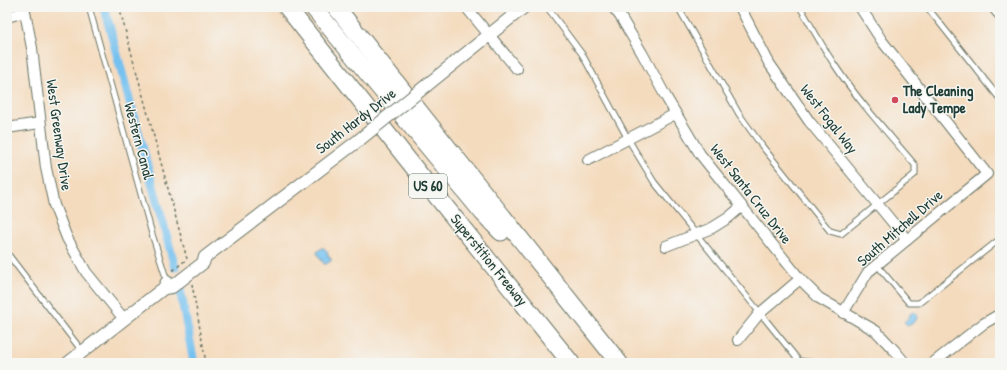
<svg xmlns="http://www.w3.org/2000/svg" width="1007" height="370" viewBox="0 0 1007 370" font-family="'Patrick Hand',sans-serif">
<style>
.water{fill:#75c1ef;stroke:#4a7f92}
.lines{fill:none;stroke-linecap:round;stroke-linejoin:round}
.canal{stroke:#75c1ef;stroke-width:9}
.service-casing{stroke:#6a7464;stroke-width:7}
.minor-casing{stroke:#6a7464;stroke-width:12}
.tertiary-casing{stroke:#6a7464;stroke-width:14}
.motorway-casing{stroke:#6a7464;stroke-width:19}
.path{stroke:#6a7464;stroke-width:1.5;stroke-dasharray:3 3;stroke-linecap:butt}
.service{stroke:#fff;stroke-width:5}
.minor{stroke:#fff;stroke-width:10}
.tertiary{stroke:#fff;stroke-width:12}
.motorway{stroke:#fff;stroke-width:17}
.tertiary-bridge-casing{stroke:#6a7464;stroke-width:14;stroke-linecap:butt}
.tertiary-bridge{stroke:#fff;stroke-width:12}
.poi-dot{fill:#d1495b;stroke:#f6f6f2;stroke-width:1.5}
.labels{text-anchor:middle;stroke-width:3;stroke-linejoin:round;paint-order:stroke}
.shield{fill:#f6f6f2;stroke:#60746d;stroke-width:1}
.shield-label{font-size:14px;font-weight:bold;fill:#1f3d34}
.poi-label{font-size:15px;font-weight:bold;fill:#1f3d34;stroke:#f6f6f2;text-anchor:start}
.street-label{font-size:15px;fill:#1f3d34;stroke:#f6f6f2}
</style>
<rect width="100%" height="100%" fill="#f6f6f2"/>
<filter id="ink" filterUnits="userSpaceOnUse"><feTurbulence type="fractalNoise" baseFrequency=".025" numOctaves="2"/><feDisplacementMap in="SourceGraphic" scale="8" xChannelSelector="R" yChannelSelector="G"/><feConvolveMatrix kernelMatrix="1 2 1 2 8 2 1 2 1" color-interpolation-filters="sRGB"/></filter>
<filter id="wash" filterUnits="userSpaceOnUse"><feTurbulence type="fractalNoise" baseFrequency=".012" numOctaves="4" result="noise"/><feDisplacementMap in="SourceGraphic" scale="16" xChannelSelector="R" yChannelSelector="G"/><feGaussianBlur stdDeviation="0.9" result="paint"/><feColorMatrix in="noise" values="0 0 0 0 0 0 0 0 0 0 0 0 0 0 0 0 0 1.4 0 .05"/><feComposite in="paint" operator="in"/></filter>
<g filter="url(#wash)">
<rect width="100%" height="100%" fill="#f4dbbe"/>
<g class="water">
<path d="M 322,248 L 324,248 L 328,253 L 327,254 L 331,259 L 331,261 L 326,264 L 324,264 L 317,253 L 318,251 Z"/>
<path d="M 913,312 L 917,314 C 918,321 913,323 908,326 L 904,322 L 909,317 L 910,314 Z"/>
</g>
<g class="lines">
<g class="canal">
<path d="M 104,7 L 175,267"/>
<path d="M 180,289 L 194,363"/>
</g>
</g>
</g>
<g filter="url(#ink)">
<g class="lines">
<defs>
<g id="service">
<path d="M 89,7 L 152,234 L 167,281"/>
<path d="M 547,7 L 582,54 L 628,139 L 654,182 L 799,361 L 819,363"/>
<path d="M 678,7 L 739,114 L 762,146 L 830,231 L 841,234 L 915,174 L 915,165 C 888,133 859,102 836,67 C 823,48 812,27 800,7"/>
<path d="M 927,7 L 1000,99"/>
<path d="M 7,253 L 82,351"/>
<path d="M 877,265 L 909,303 L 919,303 L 1000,239"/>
</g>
<g id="minor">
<path d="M 24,7 L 32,48 L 46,168 L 54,205 L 67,238 L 86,272 L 124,319"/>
<path d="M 466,7 L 517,69"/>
<path d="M 613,7 L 620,16 L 642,53 L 666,97 L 700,154 L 800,279 L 819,298 L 876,331 L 895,351 L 905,363"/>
<path d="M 740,7 L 769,63 L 809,121 L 907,240"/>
<path d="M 993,7 L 1000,15"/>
<path d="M 7,17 L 25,12"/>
<path d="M 7,128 L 40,123"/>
<path d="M 588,160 L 675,114"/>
<path d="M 666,246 L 712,228 L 728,218 L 741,207"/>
<path d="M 843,313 L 868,272 L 987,174 L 882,41 L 860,7"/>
<path d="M 738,340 L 759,314 L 800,279"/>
<path d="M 933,363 L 983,324 L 1000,314"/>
</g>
<g id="tertiary">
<path d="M 427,85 L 524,7"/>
<path d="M 164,288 L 172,287 L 190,273 L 203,263 L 205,257 L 359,140"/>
<path d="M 68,363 L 164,288 L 167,282"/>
</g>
<g id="motorway">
<path d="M 287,7 L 427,184 L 571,363"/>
<path d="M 313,7 L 483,213 L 501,232"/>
<path d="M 336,7 L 619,363"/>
</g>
</defs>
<use href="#service" class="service-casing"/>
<use href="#minor" class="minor-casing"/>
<use href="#tertiary" class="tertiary-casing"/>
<use href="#motorway" class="motorway-casing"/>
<g class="path">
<path d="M 119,7 L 187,259 L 171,272"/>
<path d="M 192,284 L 206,363"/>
</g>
<use href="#service" class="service"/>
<use href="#minor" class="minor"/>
<use href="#tertiary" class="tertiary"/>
<use href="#motorway" class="motorway"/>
<defs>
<path id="tertiary-bridge" d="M 359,140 L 427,85"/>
</defs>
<use href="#tertiary-bridge" class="tertiary-bridge-casing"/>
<use href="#tertiary-bridge" class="tertiary-bridge"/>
</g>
</g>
<circle class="poi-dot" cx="895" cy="100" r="4"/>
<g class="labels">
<rect class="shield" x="409" y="174" width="38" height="24" rx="3"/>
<g class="shield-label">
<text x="428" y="191">US 60</text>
</g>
<g class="poi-label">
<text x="903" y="96">The Cleaning<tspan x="903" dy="17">Lady Tempe</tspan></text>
</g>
<g class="street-label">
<text transform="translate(829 119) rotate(52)" y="5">West Fogal Way</text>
<text transform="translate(356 121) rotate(-38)" y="5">South Hardy Drive</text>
<text transform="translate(59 135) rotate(82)" y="5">West Greenway Drive</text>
<text transform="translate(139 141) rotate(75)" y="5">Western Canal</text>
<text transform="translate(751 194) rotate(52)" y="5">West Santa Cruz Drive</text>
<text transform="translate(900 228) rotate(-41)" y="5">South Mitchell Drive</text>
<text transform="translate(489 260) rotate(51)" y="5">Superstition Freeway</text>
</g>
</g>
<rect width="1007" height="370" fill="none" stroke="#f6f6f2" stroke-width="24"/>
</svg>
